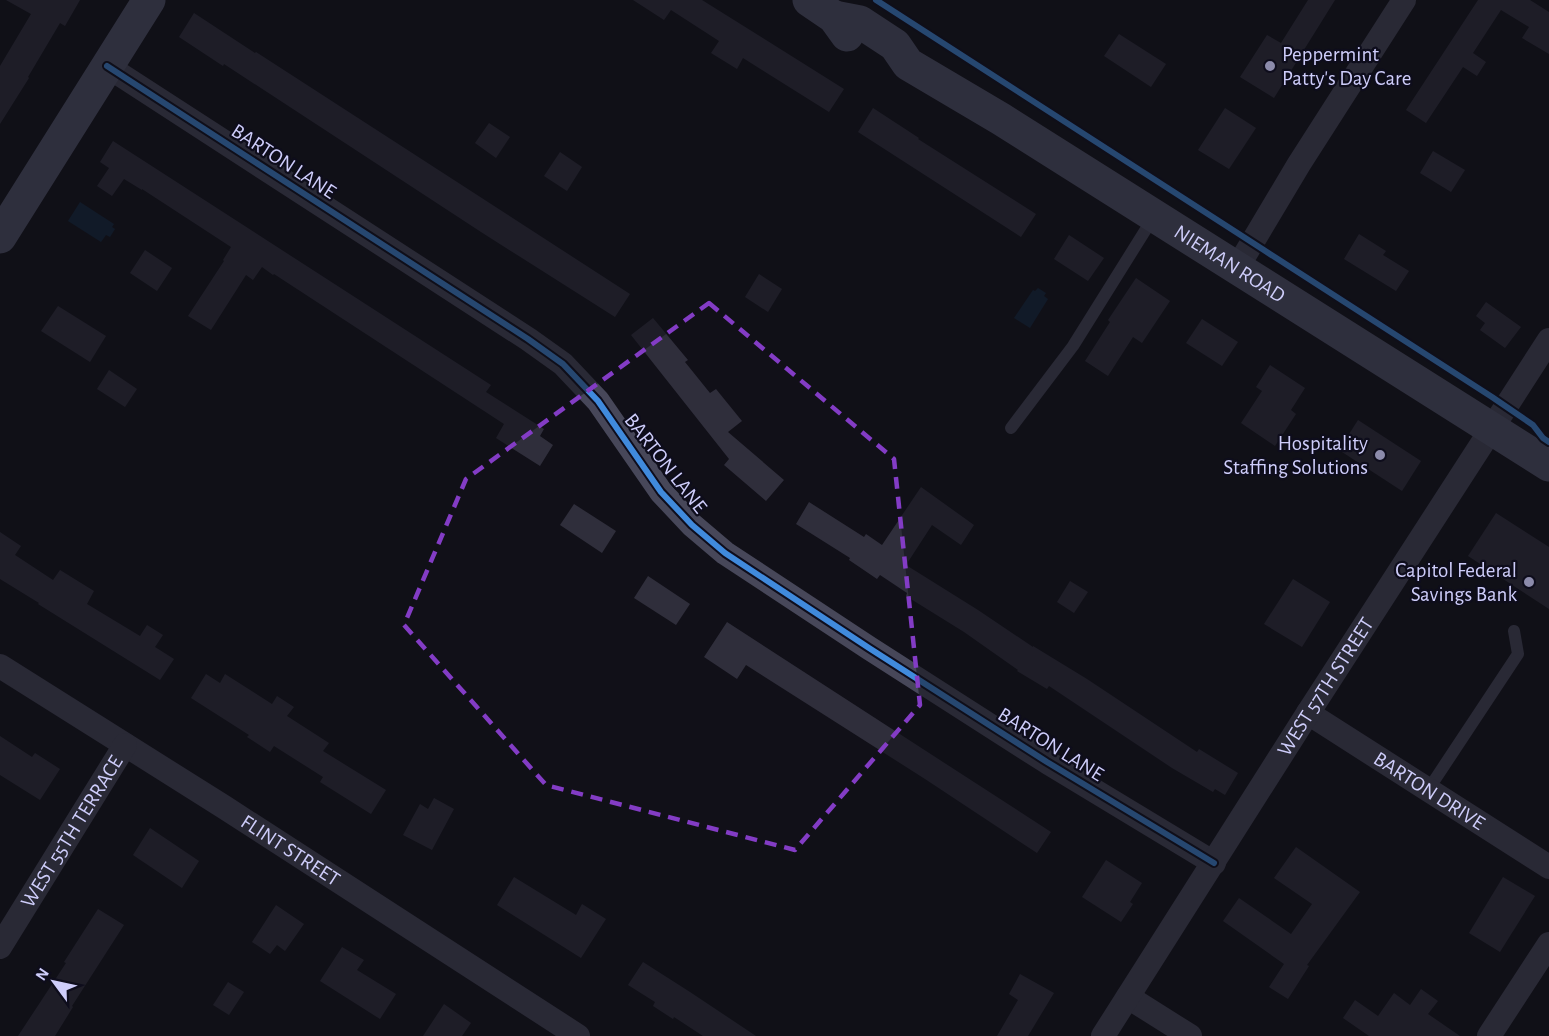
<svg xmlns="http://www.w3.org/2000/svg" width="1549" height="1036" viewBox="0 0 1549 1036" font-family="'Alegreya Sans',sans-serif">
<style>
.water{fill:#12273d}
.building{fill:#2f2e3b}
.lines{fill:none;stroke-linecap:round;stroke-linejoin:round}
.lane{stroke:#474759;stroke-width:12}
.street{stroke:#474759;stroke-width:24}
.secondary{stroke:#53556b;stroke-width:33}
.cycleway-casing{stroke:#0e0d1c;stroke-width:10}
.cycleway{stroke:#408adc;stroke-width:6}
.marked{fill:none;stroke:#833cc5;stroke-width:4.5;stroke-dasharray:12 8;stroke-linejoin:round}
.poi-dot{fill:#8c8bab;stroke:#0e0d1c;stroke-width:2}
.labels{text-anchor:middle;stroke-width:4.5;stroke-linejoin:round;paint-order:stroke}
.poi-label{font-size:21px;fill:#cecdfa;stroke:#0e0d1c;text-anchor:end}
.street-label{font-size:21px;fill:#cecdfa;stroke:#0e0d1c}
</style>
<rect width="100%" height="100%" fill="#111018"/>
<g class="water">
<path d="M 80,202 L 114,224 L 112,227 L 115,229 L 110,237 L 106,235 L 101,242 L 68,221 Z"/>
<path d="M 1038,288 L 1046,293 L 1044,296 L 1048,299 L 1030,328 L 1014,318 L 1033,290 L 1035,291 Z"/>
</g>
<g class="building">
<path d="M 6,0 L 80,0 L 65,26 L 60,23 L 28,77 L 29,78 L 0,124 L 0,66 L 31,14 Z"/>
<path d="M 633,0 L 702,0 L 844,89 L 829,112 L 743,58 L 737,69 L 711,53 L 719,41 L 671,10 L 664,20 Z"/>
<path d="M 1308,0 L 1335,0 L 1274,98 L 1240,77 L 1267,35 L 1281,43 Z"/>
<path d="M 1478,0 L 1530,0 L 1549,12 L 1549,54 L 1522,38 L 1529,27 L 1501,10 L 1473,53 L 1486,62 L 1477,76 L 1463,67 L 1426,123 L 1406,110 Z"/>
<path d="M 194,13 L 255,53 L 256,52 L 630,294 L 615,317 L 481,232 L 224,64 L 223,66 L 179,37 Z"/>
<path d="M 1119,34 L 1166,64 L 1151,87 L 1104,56 Z"/>
<path d="M 873,108 L 919,138 L 918,139 L 1036,214 L 1021,237 L 858,132 Z"/>
<path d="M 1225,108 L 1256,128 L 1229,169 L 1198,150 Z"/>
<path d="M 489,123 L 510,137 L 496,158 L 475,143 Z"/>
<path d="M 113,141 L 491,385 L 486,392 L 544,429 L 540,436 L 553,445 L 540,466 L 496,438 L 504,424 L 274,274 L 273,275 L 262,267 L 253,280 L 246,275 L 211,330 L 188,316 L 224,261 L 223,260 L 231,247 L 142,189 L 142,190 L 124,179 L 112,196 L 97,186 L 109,168 L 100,162 Z"/>
<path d="M 1433,151 L 1465,170 L 1451,192 L 1420,173 Z"/>
<path d="M 560,152 L 582,167 L 567,191 L 544,176 Z"/>
<path d="M 1359,234 L 1386,251 L 1383,255 L 1409,271 L 1396,291 L 1344,259 Z"/>
<path d="M 1069,235 L 1104,258 L 1088,281 L 1054,259 Z"/>
<path d="M 145,250 L 172,268 L 157,291 L 130,273 Z"/>
<path d="M 759,274 L 782,289 L 768,312 L 745,297 Z"/>
<path d="M 1136,278 L 1170,301 L 1142,343 L 1133,337 L 1108,376 L 1085,361 L 1110,322 L 1108,320 Z"/>
<path d="M 1486,302 L 1521,327 L 1505,348 L 1480,330 L 1485,323 L 1476,316 Z"/>
<path d="M 58,306 L 106,336 L 90,362 L 41,331 Z"/>
<path d="M 653,318 L 688,360 L 685,362 L 710,393 L 716,389 L 742,421 L 728,432 L 784,480 L 766,501 L 724,465 L 729,459 L 631,335 Z"/>
<path d="M 1202,319 L 1238,342 L 1222,366 L 1186,343 Z"/>
<path d="M 1270,365 L 1305,388 L 1291,410 L 1296,414 L 1275,446 L 1241,423 L 1262,391 L 1256,387 Z"/>
<path d="M 109,370 L 137,389 L 125,407 L 97,389 Z"/>
<path d="M 1358,420 L 1421,461 L 1402,491 L 1339,450 Z"/>
<path d="M 921,487 L 974,525 L 961,545 L 932,525 L 906,565 L 978,610 L 1033,647 L 1033,646 L 1087,679 L 1197,752 L 1199,749 L 1238,773 L 1225,795 L 1215,789 L 1213,792 L 1172,768 L 1049,686 L 1047,689 L 1017,671 L 1018,670 L 964,632 L 906,596 L 907,593 L 880,575 L 877,579 L 849,560 L 850,558 L 796,524 L 809,502 L 864,537 L 866,534 L 882,545 Z"/>
<path d="M 574,504 L 616,531 L 602,553 L 560,525 Z"/>
<path d="M 1496,513 L 1549,547 L 1549,609 L 1468,556 Z"/>
<path d="M 0,532 L 21,546 L 15,555 L 53,580 L 60,570 L 94,591 L 87,604 L 140,636 L 147,625 L 163,635 L 155,647 L 174,659 L 160,680 L 38,604 L 39,603 L 0,579 Z"/>
<path d="M 648,576 L 690,604 L 676,625 L 634,598 Z"/>
<path d="M 1293,579 L 1330,602 L 1302,647 L 1264,624 Z"/>
<path d="M 1070,581 L 1088,592 L 1074,613 L 1057,602 Z"/>
<path d="M 727,622 L 1051,832 L 1037,853 L 925,779 L 746,665 L 737,679 L 704,657 Z"/>
<path d="M 206,674 L 220,683 L 225,674 L 272,704 L 277,696 L 294,707 L 287,716 L 329,743 L 323,751 L 386,790 L 371,814 L 320,782 L 323,777 L 274,746 L 270,752 L 247,737 L 249,735 L 191,698 Z"/>
<path d="M 0,736 L 32,757 L 35,753 L 60,769 L 40,800 L 0,775 Z"/>
<path d="M 434,798 L 454,809 L 432,850 L 403,835 L 420,804 L 428,809 Z"/>
<path d="M 150,828 L 199,861 L 182,888 L 133,855 Z"/>
<path d="M 1296,847 L 1360,892 L 1307,965 L 1309,966 L 1288,999 L 1269,987 L 1284,964 L 1223,921 L 1239,898 L 1291,934 L 1312,904 L 1274,878 Z"/>
<path d="M 1106,860 L 1142,883 L 1130,902 L 1133,904 L 1121,922 L 1082,897 Z"/>
<path d="M 514,877 L 576,915 L 582,904 L 606,919 L 581,958 L 497,905 Z"/>
<path d="M 1503,877 L 1535,896 L 1500,952 L 1469,933 Z"/>
<path d="M 276,905 L 304,924 L 285,951 L 277,945 L 270,954 L 252,942 Z"/>
<path d="M 98,909 L 124,925 L 72,1006 L 73,1007 L 55,1036 L 18,1036 L 66,963 L 64,962 Z"/>
<path d="M 342,947 L 364,960 L 357,970 L 396,994 L 380,1019 L 320,981 Z"/>
<path d="M 643,962 L 690,992 L 756,1036 L 703,1036 L 674,1017 L 673,1019 L 653,1006 L 655,1002 L 628,985 Z"/>
<path d="M 1020,974 L 1054,993 L 1028,1036 L 997,1036 L 1018,1000 L 1009,994 Z"/>
<path d="M 228,982 L 244,992 L 229,1015 L 213,1005 Z"/>
<path d="M 1421,989 L 1438,1001 L 1428,1014 L 1460,1036 L 1369,1036 L 1343,1018 L 1355,1000 L 1378,1016 L 1394,993 L 1410,1005 Z"/>
<path d="M 444,1004 L 471,1023 L 462,1036 L 423,1036 Z"/>
</g>
<g class="lines">
<g class="lane">
<path d="M 1011,428 L 1073,346 L 1153,218"/>
<path d="M 1428,790 L 1518,654 L 1514,631"/>
</g>
<g class="street">
<path d="M 107,66 L 528,339 L 563,364 L 598,401 L 661,492 L 692,525 L 725,553 L 869,648 L 1047,762 L 1214,863"/>
<path d="M 1237,268 L 1299,164 L 1404,0"/>
<path id="s1" d="M 0,666 L 224,807 L 578,1036"/>
<path id="s2" d="M 1308,713 L 1549,867"/>
<path id="s3" d="M 0,947 L 125,745"/>
<path d="M 1128,997 L 1190,1036"/>
<path id="s4" d="M 1103,1036 L 1308,713 L 1549,340"/>
<path d="M 1489,1036 L 1549,944"/>
</g>
<g class="secondary">
<path d="M 809,0 L 834,17 L 847,35"/>
<path id="s5" d="M 834,17 L 860,22 L 895,45 L 908,64 L 1001,119 L 1549,465"/>
<path d="M 0,237 L 149,0"/>
</g>
<defs>
<g id="cycleway">
<path d="M 876,0 C 1081,134 1287,264 1492,397 L 1533,425 L 1543,438 L 1549,442"/>
<path d="M 107,66 L 528,339 L 563,364 L 598,401 L 661,492 L 692,525 L 725,553 L 869,648 L 1047,762 L 1214,863"/>
</g>
</defs>
<use href="#cycleway" class="cycleway-casing"/>
<use href="#cycleway" class="cycleway"/>
</g>
<path d="M0 0H1549V1036H0ZM 709,303 L 894,459 L 920,705 L 795,850 L 546,785 L 404,625 L 466,479 Z" fill="#111018" fill-opacity=".55" fill-rule="evenodd"/>
<path class="marked" d="M 709,303 L 894,459 L 920,705 L 795,850 L 546,785 L 404,625 L 466,479 Z"/>
<g class="poi-dot">
<circle cx="1270" cy="66" r="6"/>
<circle cx="1380" cy="455" r="6"/>
<circle cx="1529" cy="582" r="6"/>
</g>
<g class="labels">
<g class="poi-label">
<text x="1282" y="61" text-anchor="start">Peppermint<tspan x="1282" dy="24">Patty's Day Care</tspan></text>
<text x="1368" y="450">Hospitality<tspan x="1368" dy="24">Staffing Solutions</tspan></text>
<text x="1517" y="577">Capitol Federal<tspan x="1517" dy="24">Savings Bank</tspan></text>
</g>
<g class="street-label">
<text transform="translate(284 161) rotate(33)" y="7">BARTON LANE</text>
<text dy="7" stroke="none"><textPath href="#s5" startOffset="470">NIEMAN ROAD</textPath></text>
<text transform="translate(666 463) rotate(52)" y="7">BARTON LANE</text>
<text dy="7" stroke="none"><textPath href="#s4" startOffset="414">WEST 57TH STREET</textPath></text>
<text transform="translate(1051 744) rotate(32)" y="7">BARTON LANE</text>
<text dy="7" stroke="none"><textPath href="#s2" startOffset="144">BARTON DRIVE</textPath></text>
<text dy="7" stroke="none"><textPath href="#s3" startOffset="136">WEST 55TH TERRACE</textPath></text>
<text dy="7" stroke="none"><textPath href="#s1" startOffset="344">FLINT STREET</textPath></text>
</g>
</g>
<g transform="translate(54 982) rotate(303)" stroke="#0e0d1c" stroke-width="4.5" paint-order="stroke">
<path d="M0-4.5L10 22L0 15L-10 22Z" fill="#cecdfa"/>
<text y="-9" font-size="16" font-weight="bold" text-anchor="middle" fill="#cecdfa">N</text>
</g>
</svg>
